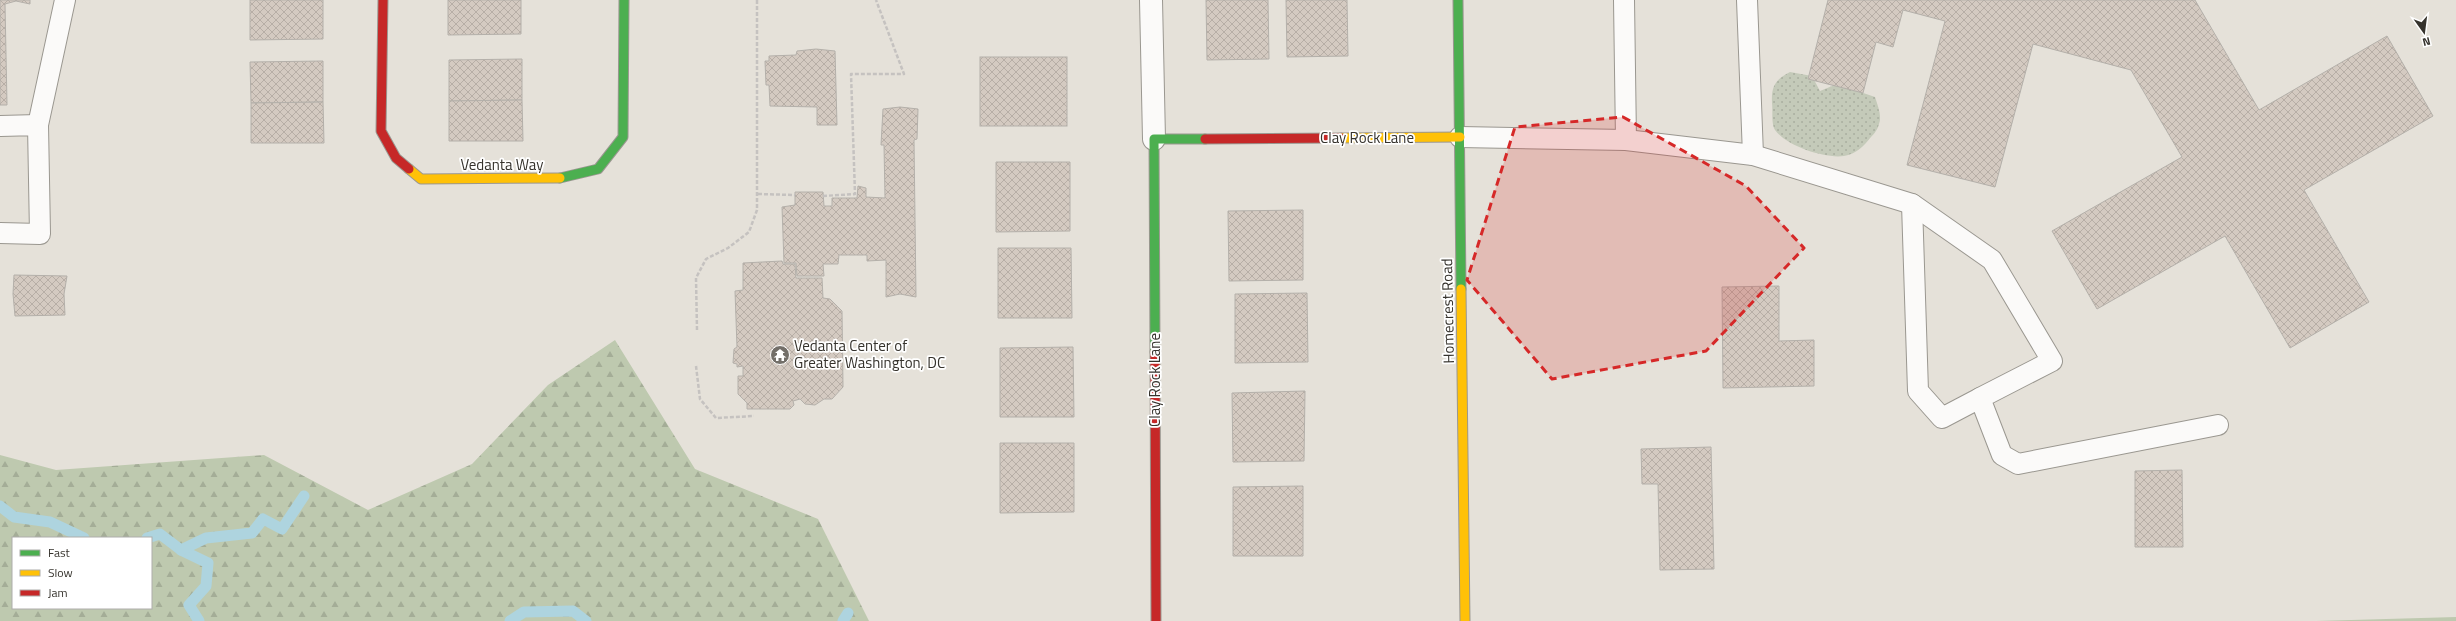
<svg xmlns="http://www.w3.org/2000/svg" width="2456" height="621" viewBox="0 0 2456 621" font-family="'Titillium Web',sans-serif">
<style>
.grass{fill:url(#grass-dots)}
.forest{fill:url(#forest-firs);fill-rule:evenodd}
.lines{fill:none;stroke-linecap:round;stroke-linejoin:round}
.stream{stroke:#aed4df;stroke-width:11}
.building{fill:url(#building-cross-hatch);stroke:#b4b0aa}
.lane-casing{stroke:#9a9790;stroke-width:22}
.street-casing{stroke:#9a9790;stroke-width:24}
.fast-casing{stroke:#9a9790;stroke-width:11}
.slow-casing{stroke:#9a9790;stroke-width:11}
.jam-casing{stroke:#9a9790;stroke-width:11}
.path{stroke:#c5c2c0;stroke-width:2.5;stroke-dasharray:4 2;stroke-linecap:butt}
.lane{stroke:#fbfaf9;stroke-width:20}
.street{stroke:#fbfaf9;stroke-width:22}
.fast{stroke:#4caf50;stroke-width:9}
.slow{stroke:#ffc107;stroke-width:9}
.jam{stroke:#c62828;stroke-width:9}
.marked{fill:#d62828;fill-opacity:0.2;stroke:#d62828;stroke-width:3;stroke-dasharray:8 5;stroke-linejoin:round}
.labels{text-anchor:middle;stroke-width:3.5;stroke-linejoin:round;paint-order:stroke}
.street-label{font-size:15px;fill:#35322c;stroke:#fff}
.poi-label{font-size:15px;fill:#35322c;stroke:#fff;text-anchor:start}
</style>
<defs>
<pattern id="grass-dots" width="8" height="8" patternUnits="userSpaceOnUse"><rect width="8" height="8" fill="#c4cab9"/><path d="M2 2h.1M6 6h.1" fill="none" stroke="#a9ae9f" stroke-width="1.8" stroke-linecap="round"/></pattern>
<pattern id="forest-firs" width="22" height="20" patternUnits="userSpaceOnUse"><rect width="22" height="20" fill="#bec9af"/><path d="M5 1l3.5 6h-7zM16 11l3.5 6h-7z" fill="#a4ad97"/></pattern>
<pattern id="building-cross-hatch" width="8" height="8" patternUnits="userSpaceOnUse"><rect width="8" height="8" fill="#d4cac1"/><path d="M0 0l8 8M0 8l8-8" fill="none" stroke="#b7aea6"/></pattern>
</defs>
<rect width="100%" height="100%" fill="#e5e1d9"/>
<path class="grass" d="M 1790,72 L 1812,76 L 1820,91 L 1837,84 L 1875,97 C 1878,106 1882,116 1879,124 C 1878,129 1874,134 1871,137 C 1864,146 1856,154 1844,156 C 1825,159 1786,146 1775,130 C 1771,124 1773,110 1772,103 C 1771,86 1776,79 1790,72 Z"/>
<g class="forest">
<path d="M 615,340 L 695,469 L 818,519 L 869,621 L 0,621 L 0,455 L 56,470 L 264,455 L 368,510 L 472,464 L 548,385 ZM 13,538 L 151,538 L 151,608 L 13,608 Z"/>
<path d="M 2456,617 L 2456,621 L 2316,621 Z"/>
</g>
<g class="lines">
<g class="stream">
<path d="M 0,506 L 14,517 L 50,522 L 84,538"/>
<path d="M 147,538 L 160,534 L 181,550 L 208,563 L 206,586 L 189,605 L 199,621"/>
<path d="M 181,550 L 206,538 L 252,533 L 263,519 L 282,529 L 304,496"/>
<path d="M 510,621 L 524,612 L 573,611 L 586,621"/>
<path d="M 843,621 L 848,613"/>
</g>
</g>
<g class="building">
<path d="M 0,0 L 30,0 L 30,4 L 16,1 L 5,4 L 7,105 L 0,105 Z"/>
<path d="M 250,0 L 323,0 L 323,39 L 250,40 Z"/>
<path d="M 448,0 L 521,0 L 521,34 L 448,35 Z"/>
<path d="M 1206,0 L 1268,0 L 1269,59 L 1207,60 Z"/>
<path d="M 1286,0 L 1347,0 L 1348,56 L 1287,57 Z"/>
<path d="M 1828,0 L 2195,0 L 2259,110 L 2387,36 L 2433,116 L 2304,190 L 2369,302 L 2290,348 L 2225,236 L 2097,309 L 2052,231 L 2182,157 L 2131,70 L 2033,44 L 1995,187 L 1907,165 L 1945,21 L 1903,10 L 1893,47 L 1876,42 L 1863,93 L 1808,79 Z"/>
<path d="M 816,49 L 835,51 L 837,125 L 817,125 L 817,107 L 770,106 L 769,85 L 766,85 L 765,61 L 769,61 L 769,56 L 796,55 L 797,51 Z"/>
<rect x="980" y="57" width="87" height="69"/>
<path d="M 522,59 L 522,100 L 449,101 L 449,60 Z"/>
<path d="M 323,61 L 323,102 L 251,103 L 250,62 Z"/>
<path d="M 522,100 L 523,141 L 449,141 L 449,101 Z"/>
<path d="M 323,102 L 324,143 L 251,143 L 251,103 Z"/>
<path d="M 900,107 L 918,109 L 917,139 L 914,140 L 916,297 L 900,294 L 886,297 L 886,260 L 867,261 L 867,255 L 839,255 L 838,264 L 823,264 L 824,276 L 797,276 L 796,263 L 784,263 L 782,207 L 795,205 L 795,192 L 823,192 L 824,206 L 832,206 L 832,198 L 857,198 L 858,186 L 866,188 L 866,197 L 885,198 L 884,145 L 881,145 L 883,109 Z"/>
<path d="M 996,162 L 1070,162 L 1070,231 L 996,232 Z"/>
<path d="M 1303,210 L 1303,280 L 1229,281 L 1228,211 Z"/>
<path d="M 998,248 L 1071,248 L 1072,318 L 998,318 Z"/>
<path d="M 782,261 L 783,264 L 795,264 L 796,278 L 822,278 L 823,298 L 830,299 L 842,311 L 843,387 L 832,399 L 824,399 L 815,405 L 805,404 L 800,399 L 793,401 L 794,405 L 790,409 L 747,409 L 747,403 L 738,394 L 738,376 L 743,376 L 743,366 L 737,367 L 737,364 L 733,363 L 734,349 L 737,347 L 735,291 L 743,290 L 743,263 Z"/>
<path d="M 14,275 L 67,276 L 64,294 L 65,315 L 15,316 L 13,294 Z"/>
<path d="M 1779,286 L 1779,341 L 1814,340 L 1814,386 L 1723,388 L 1722,287 Z"/>
<path d="M 1307,293 L 1308,362 L 1235,363 L 1235,294 Z"/>
<path d="M 1073,347 L 1074,417 L 1000,417 L 1000,348 Z"/>
<path d="M 1305,391 L 1304,461 L 1233,462 L 1232,393 Z"/>
<path d="M 1000,443 L 1074,443 L 1074,512 L 1000,513 Z"/>
<path d="M 1711,447 L 1714,569 L 1660,570 L 1658,484 L 1642,484 L 1641,449 Z"/>
<path d="M 2182,470 L 2183,547 L 2135,547 L 2135,471 Z"/>
<path d="M 1303,486 L 1303,556 L 1233,556 L 1233,487 Z"/>
</g>
<g class="lines">
<defs>
<g id="lane">
<path d="M 1624,0 L 1626,140"/>
<path d="M 1747,0 L 1753,155"/>
<path d="M 38,125 L 65,0"/>
<path d="M 0,126 L 38,125 L 40,234 L 0,233"/>
<path d="M 1460,137 L 1626,140 L 1753,155 L 1912,204 L 1992,260 L 2052,361 L 1980,398 L 2002,455 L 2018,464 L 2218,425"/>
<path d="M 1912,204 L 1918,391 L 1942,418 L 1980,398"/>
</g>
<path id="street" d="M 1151,0 L 1154,139"/>
<g id="fast">
<path d="M 1458,0 L 1461,289"/>
<path d="M 560,178 L 598,169 L 623,137 L 624,0"/>
<path d="M 1155,352 L 1154,139 L 1205,139"/>
</g>
<g id="slow">
<path d="M 1341,138 L 1460,137"/>
<path d="M 409,169 L 421,179 L 560,178"/>
<path d="M 1461,289 L 1465,621"/>
</g>
<g id="jam">
<path d="M 383,0 L 381,131 L 396,158 L 409,169"/>
<path d="M 1205,139 L 1341,138"/>
<path d="M 1155,352 L 1156,621"/>
</g>
</defs>
<use href="#lane" class="lane-casing"/>
<use href="#street" class="street-casing"/>
<use href="#fast" class="fast-casing"/>
<use href="#slow" class="slow-casing"/>
<use href="#jam" class="jam-casing"/>
<g class="path">
<path d="M 758,194 L 795,195"/>
<path d="M 823,196 L 855,194 L 851,74 L 904,74 L 876,0"/>
<path d="M 697,330 L 696,278 L 706,259 L 728,248 L 749,232 L 757,210 L 757,0"/>
<path d="M 696,366 L 700,399 L 716,418 L 754,416"/>
</g>
<use href="#lane" class="lane"/>
<use href="#street" class="street"/>
<use href="#fast" class="fast"/>
<use href="#slow" class="slow"/>
<use href="#jam" class="jam"/>
</g>
<path class="marked" d="M 1623,117 L 1746,186 L 1804,248 L 1706,351 L 1552,379 L 1467,280 L 1515,127 Z"/>
<defs>
<symbol id="temple-disc" viewBox="-11 -11 22 22"><circle r="9.5" fill="#736f69" stroke="#fff"/><path d="M0-6L5-2H3V0L6.5 2.5H4V6H1.5V3h-3V6H-4V2.5H-6.5L-3 0V-2H-5Z" fill="#fff"/></symbol>
</defs>
<g fill-rule="evenodd">
<use href="#temple-disc" x="769" y="344" width="22" height="22"/>
</g>
<g class="labels">
<g class="street-label">
<text x="1367" y="143">Clay Rock Lane</text>
<text x="502" y="170">Vedanta Way</text>
<text transform="translate(1448 311) rotate(-91)" y="5">Homecrest Road</text>
<text transform="translate(1155 380) rotate(-90)" y="5">Clay Rock Lane</text>
</g>
<g class="poi-label">
<text x="794" y="351">Vedanta Center of<tspan x="794" dy="17">Greater Washington, DC</tspan></text>
</g>
</g>
<rect x="12" y="537" width="140" height="72" fill="#ffffff" stroke="#aeadab"/>
<rect x="20" y="550" width="20" height="6" fill="#4caf50" stroke="#aeadab"/>
<text x="48" y="557" font-size="12" fill="#35322c">Fast</text>
<rect x="20" y="570" width="20" height="6" fill="#ffc107" stroke="#aeadab"/>
<text x="48" y="577" font-size="12" fill="#35322c">Slow</text>
<rect x="20" y="590" width="20" height="6" fill="#c62828" stroke="#aeadab"/>
<text x="48" y="597" font-size="12" fill="#35322c">Jam</text>
<g transform="translate(2424 32) rotate(166)" stroke="#ffffff" stroke-width="3" paint-order="stroke">
<path d="M0-3L7 15L0 10L-7 15Z" fill="#35322c"/>
<text y="-6" font-size="11" font-weight="bold" text-anchor="middle" fill="#35322c">N</text>
</g>
</svg>
